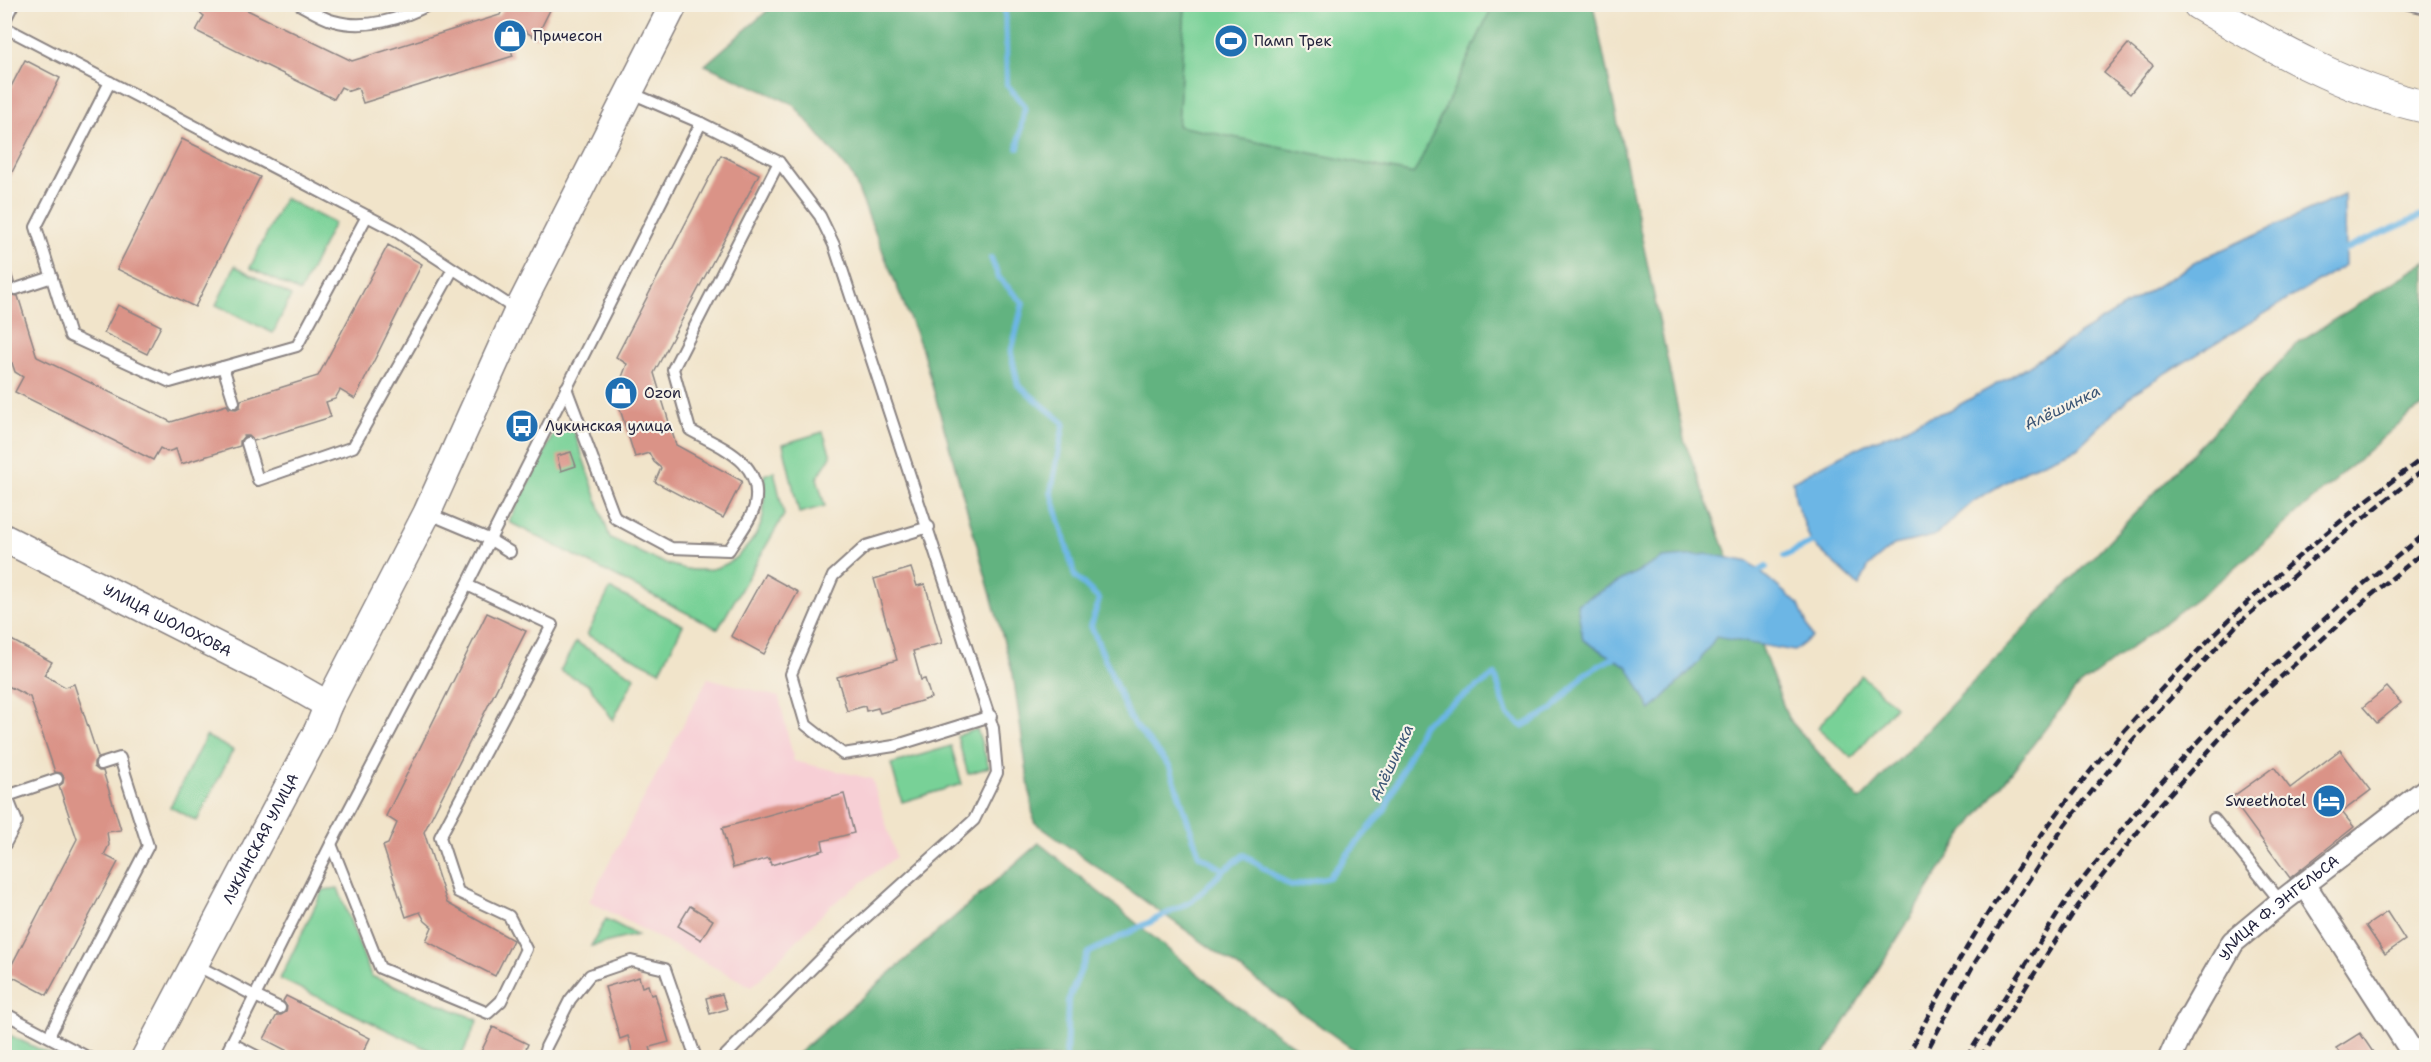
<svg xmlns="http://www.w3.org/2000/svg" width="2431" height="1062" viewBox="0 0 2431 1062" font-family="'Shantell Sans',sans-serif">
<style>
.built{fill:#f7cfd5}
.green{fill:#78d197;stroke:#4d7a69;stroke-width:1.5}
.forest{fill:#62b380;stroke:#426a5e;stroke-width:1.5}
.water{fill:#6cb6e5;stroke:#476c90;stroke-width:1.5}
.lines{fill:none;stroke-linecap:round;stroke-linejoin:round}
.stream{stroke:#6cb6e5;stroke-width:6}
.building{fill:#da9387}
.service-casing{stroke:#8a8382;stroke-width:14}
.minor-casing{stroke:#8a8382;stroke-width:26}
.tertiary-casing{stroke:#8a8382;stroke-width:30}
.secondary-casing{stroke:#8a8382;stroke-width:34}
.service{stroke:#fff;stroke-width:10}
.minor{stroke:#fff;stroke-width:22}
.tertiary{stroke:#fff;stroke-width:27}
.secondary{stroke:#fff;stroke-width:32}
.rail{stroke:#22223b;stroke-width:4.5;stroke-dasharray:9 4.5;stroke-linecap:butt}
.labels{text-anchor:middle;stroke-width:4.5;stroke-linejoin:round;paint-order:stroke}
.poi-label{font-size:15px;fill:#22223b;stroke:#f7f3e8;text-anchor:start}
.street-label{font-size:15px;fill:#22223b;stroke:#f7f3e8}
.water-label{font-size:16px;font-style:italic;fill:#3c5676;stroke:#f7f3e8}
</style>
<rect width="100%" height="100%" fill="#f7f3e8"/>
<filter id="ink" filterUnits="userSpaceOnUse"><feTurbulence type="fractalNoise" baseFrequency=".0167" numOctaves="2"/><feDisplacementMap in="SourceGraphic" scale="12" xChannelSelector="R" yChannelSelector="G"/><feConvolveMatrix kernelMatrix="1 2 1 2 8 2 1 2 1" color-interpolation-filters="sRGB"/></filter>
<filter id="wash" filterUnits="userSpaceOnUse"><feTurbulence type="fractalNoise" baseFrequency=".008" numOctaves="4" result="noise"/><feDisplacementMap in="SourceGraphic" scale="24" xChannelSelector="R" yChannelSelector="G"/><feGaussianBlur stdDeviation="1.35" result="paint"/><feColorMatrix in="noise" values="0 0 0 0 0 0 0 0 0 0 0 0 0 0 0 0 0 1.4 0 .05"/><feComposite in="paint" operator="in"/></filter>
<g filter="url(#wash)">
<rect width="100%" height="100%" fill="#f1e4ca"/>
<path class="built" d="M 708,678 L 779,697 L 794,761 L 872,779 L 896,857 L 829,907 L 752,987 L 589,901 Z"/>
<g class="green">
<path d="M 1185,5 L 1493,5 L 1415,174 L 1178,126 Z"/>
<path d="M 284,198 L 334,223 L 300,292 L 250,268 Z"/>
<path d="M 235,266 L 291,296 L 273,333 L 216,305 Z"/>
<path d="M 556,429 L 574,431 L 610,538 C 650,556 704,592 742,552 C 750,544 759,532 762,521 C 766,508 763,489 764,475 L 774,471 L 784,515 L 718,629 L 509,522 Z"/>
<path d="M 823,432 L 831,456 L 817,478 L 825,506 L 799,513 L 783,444 Z"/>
<path d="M 610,589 L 683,625 L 660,671 L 587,635 Z"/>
<path d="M 576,642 L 635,677 L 613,720 L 589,685 L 560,671 Z"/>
<path d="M 1861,675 L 1895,706 L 1852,758 L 1818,728 Z"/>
<path d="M 977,729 L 989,767 L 968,774 L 957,736 Z"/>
<path d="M 206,736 L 233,750 L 197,821 L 170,807 Z"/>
<path d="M 951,746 L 962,784 L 902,802 L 891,764 Z"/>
<path d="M 338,888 L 371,976 L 478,1020 L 461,1057 L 444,1057 L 280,979 L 323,890 Z"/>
<path d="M 606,919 L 637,935 L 591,946 Z"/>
<path d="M 4,1033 L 5,1033 L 56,1057 L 5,1057 Z"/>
</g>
<g class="forest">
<path d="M 774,5 L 1185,5 L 1178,126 L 1414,174 L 1493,5 L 1593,5 L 1684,439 L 1788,718 L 1860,800 L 2300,341 L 2426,262 L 2426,404 L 2410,414 L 2222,579 L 2076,689 L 1962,836 L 1823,1057 L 1364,1057 L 1034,822 L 1013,674 L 922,349 L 852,175 L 793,104 L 705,65 Z"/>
<path d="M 1039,843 L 1237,1006 L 1310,1057 L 794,1057 Z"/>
</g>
<g class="water">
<path d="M 2344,195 L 2345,265 L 2135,392 L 2077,448 L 2029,468 L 1974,501 L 1934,536 L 1894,545 L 1869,566 L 1859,586 L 1811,542 L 1796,502 L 1793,481 L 1832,460 L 1872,441 L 1900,431 L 1922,419 L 1950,410 L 2015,374 L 2199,260 Z"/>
<path d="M 1709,554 L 1749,562 L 1799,605 L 1812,637 L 1794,651 L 1716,637 L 1698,663 L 1651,710 L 1628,667 L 1583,640 L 1577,604 L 1663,558 Z"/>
</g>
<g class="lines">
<g class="stream">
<path d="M 1005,4 L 1007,85 L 1025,106 L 1018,148"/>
<path d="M 2339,252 L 2426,214"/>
<path d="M 991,258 L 999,278 L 1023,303 L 1011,353 L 1018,385 L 1064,423 L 1051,492 L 1075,576 L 1099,599 L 1091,626 L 1130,719 L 1170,767 L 1199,855 L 1224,870"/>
<path d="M 1784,556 L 1819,539"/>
<path d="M 1753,575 L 1766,567"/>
<path d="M 1066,1058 L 1068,1001 L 1088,953 L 1192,901 L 1224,870 L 1244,855 L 1291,886 L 1329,877 L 1385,809 L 1423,724 L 1495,675 L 1507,714 L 1522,726 L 1552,710 L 1586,673 L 1618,655"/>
</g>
</g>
<g id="blocks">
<g class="building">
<path d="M 189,4 L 235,4 L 352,61 L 500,15 L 505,4 L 553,4 L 536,38 L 521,29 L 517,38 L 508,41 L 513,56 L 363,103 L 358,88 L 349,91 L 341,87 L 334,99 L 196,31 L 204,16 Z"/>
<path d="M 2128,44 L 2153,65 L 2130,94 L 2104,73 Z"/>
<path d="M 25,60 L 60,78 L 4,188 L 4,100 Z"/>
<path d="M 182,139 L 260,177 L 195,307 L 117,269 Z"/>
<path d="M 721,155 L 759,174 L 654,373 L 676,445 L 742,481 L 723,518 L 655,482 L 661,468 L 654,462 L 649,453 L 635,457 L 613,387 L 619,385 L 627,364 L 616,357 Z"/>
<path d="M 388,245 L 422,264 L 355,399 L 340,390 L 335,399 L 326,402 L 331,417 L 254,441 L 249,436 L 244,436 L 240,441 L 240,446 L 181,464 L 176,449 L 167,452 L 160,448 L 153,460 L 15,392 L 23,377 L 15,372 L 12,363 L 4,365 L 4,263 L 8,263 L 14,282 L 10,285 L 9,291 L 12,295 L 18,296 L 37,357 L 171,422 L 227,405 L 229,408 L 236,409 L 240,407 L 241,400 L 318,376 Z"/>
<path d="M 118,305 L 161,326 L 147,354 L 104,333 Z"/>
<path d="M 571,452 L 576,466 L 561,471 L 557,456 Z"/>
<path d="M 911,568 L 917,586 L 925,584 L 942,643 L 913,651 L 921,680 L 925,679 L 931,698 L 880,713 L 878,708 L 866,711 L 865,706 L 847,711 L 837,677 L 897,660 L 874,579 Z"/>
<path d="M 765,574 L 798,592 L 764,654 L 731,636 Z"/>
<path d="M 487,613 L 526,631 L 424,832 L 447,903 L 513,940 L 495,976 L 426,941 L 432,927 L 425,921 L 420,912 L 406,917 L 383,846 L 388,844 L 397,823 L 386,816 Z"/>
<path d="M 4,636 L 52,662 L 44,675 L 65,687 L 74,684 L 98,757 L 94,762 L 94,767 L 99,771 L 103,771 L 121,830 L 107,832 L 109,845 L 104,855 L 118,862 L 47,995 L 7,974 L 77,839 L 59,786 L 63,783 L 64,777 L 61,773 L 55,772 L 30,697 L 4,684 Z"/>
<path d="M 2387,687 L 2401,703 L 2377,723 L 2363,707 Z"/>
<path d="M 2340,750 L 2371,790 L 2342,812 L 2354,827 L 2290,878 L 2231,798 L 2274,767 L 2290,788 Z"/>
<path d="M 844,794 L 854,833 L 822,841 L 824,850 L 771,865 L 769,858 L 733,868 L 722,828 Z"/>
<path d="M 690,906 L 713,920 L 701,940 L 678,926 Z"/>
<path d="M 2387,912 L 2405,940 L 2385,954 L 2366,926 Z"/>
<path d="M 639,977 L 642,987 L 648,985 L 651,995 L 655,994 L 669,1042 L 650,1047 L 653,1058 L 634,1058 L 628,1036 L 620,1039 L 605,987 Z"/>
<path d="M 722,994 L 727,1009 L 710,1014 L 706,998 Z"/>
<path d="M 286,996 L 370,1038 L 360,1058 L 301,1058 L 264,1039 L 277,1015 L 281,1015 L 286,1012 L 287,1007 L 283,1001 Z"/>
<path d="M 493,1027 L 528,1044 L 522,1058 L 478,1058 Z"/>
<path d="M 2360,1033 L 2377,1058 L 2343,1058 L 2336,1048 Z"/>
</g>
</g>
</g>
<g filter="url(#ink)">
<use href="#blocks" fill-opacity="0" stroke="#8a8382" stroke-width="1.5"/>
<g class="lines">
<defs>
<g id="service">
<path d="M 299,4 C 310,10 322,18 334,21 C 365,30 402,19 430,4"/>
<path d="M 2408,4 L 2426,8"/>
<path d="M 4,22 L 13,4"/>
<path d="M 4,27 L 394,230 L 518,311"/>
<path d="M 110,82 L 36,227 L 70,336 L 170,382 L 297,346 L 367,216"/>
<path d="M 629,92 L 701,123 L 779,162 L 820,216 L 834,245 L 993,728 L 997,773 L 974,820 L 835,945 L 723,1058"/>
<path d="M 16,289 L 52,277"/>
<path d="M 223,367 L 234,402"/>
<path d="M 566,388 L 615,518 L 671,548 L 729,550 C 736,539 753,517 755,505 C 764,461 720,447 690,430 L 673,369 L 779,162"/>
<path d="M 247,443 L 258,480 L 353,447 L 453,269"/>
<path d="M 427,513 L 489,539 L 510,552"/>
<path d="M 929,527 L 866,546 L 833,576 L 791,674 L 806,725 L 843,754 L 894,746 L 991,716"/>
<path d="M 4,789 L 17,822 L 4,846"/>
<path d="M 7,796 L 57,779"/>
<path d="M 2214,819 L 2281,902"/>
<path d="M 331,844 L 380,968 L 488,1013 L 501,1001 L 526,949 L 509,916 L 458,892 L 440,837 L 552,625 L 467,585"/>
<path d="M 196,965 L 255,996 L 224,1058"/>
<path d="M 280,1008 L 255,996 L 331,844 L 467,585 L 701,123"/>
<path d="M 4,1013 L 89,1058"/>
<path d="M 49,1036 L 148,846 L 120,758 L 101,764"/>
<path d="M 231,1043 L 260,1058"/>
<path d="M 543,1058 L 546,1047 L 570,1000 L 590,975 L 631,961 L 665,969 L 696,1058"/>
</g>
<g id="minor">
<path d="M 2304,884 L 2416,1058"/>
<path id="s1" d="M 2170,1058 L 2181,1033 L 2233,942 L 2281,902 L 2426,790"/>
</g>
<g id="tertiary">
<path id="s2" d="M 4,538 L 279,677 L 328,705"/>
<path id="s3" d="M 145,1058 L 318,730 L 328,705 L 427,513 L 518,311 L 674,4"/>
</g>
<path id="secondary" d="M 2199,4 C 2268,45 2347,90 2426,107"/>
</defs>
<use href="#service" class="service-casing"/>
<use href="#minor" class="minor-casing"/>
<use href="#tertiary" class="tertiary-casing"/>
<use href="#secondary" class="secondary-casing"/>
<use href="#service" class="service"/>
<use href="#minor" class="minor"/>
<use href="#tertiary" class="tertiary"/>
<use href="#secondary" class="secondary"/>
<g class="rail">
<path d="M 1907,1058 C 2024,817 2210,611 2426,456"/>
<path d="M 1923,1058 L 1974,964 L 2065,825 L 2132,741 L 2237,625 L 2317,555 L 2426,468"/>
<path d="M 1966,1058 L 2068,898 L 2147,798 L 2241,695 L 2362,585 L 2426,533"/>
<path d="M 1980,1058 L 2078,906 L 2158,807 L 2251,704 L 2369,597 L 2426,550"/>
</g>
</g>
</g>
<defs>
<symbol id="shop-disc" viewBox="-11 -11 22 22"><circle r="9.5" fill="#1f6fb2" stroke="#f7f3e8"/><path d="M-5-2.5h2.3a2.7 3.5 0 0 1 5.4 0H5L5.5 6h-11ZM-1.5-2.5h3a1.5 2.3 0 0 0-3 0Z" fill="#fff"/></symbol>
<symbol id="stadium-disc" viewBox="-11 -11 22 22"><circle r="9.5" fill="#1f6fb2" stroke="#f7f3e8"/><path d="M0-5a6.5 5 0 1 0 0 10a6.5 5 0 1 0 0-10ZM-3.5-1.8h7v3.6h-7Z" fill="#fff"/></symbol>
<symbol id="bus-disc" viewBox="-11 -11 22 22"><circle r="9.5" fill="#1f6fb2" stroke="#f7f3e8"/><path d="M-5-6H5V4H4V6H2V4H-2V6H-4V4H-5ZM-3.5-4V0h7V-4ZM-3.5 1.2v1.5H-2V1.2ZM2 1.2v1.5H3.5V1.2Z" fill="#fff"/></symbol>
<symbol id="hotel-disc" viewBox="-11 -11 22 22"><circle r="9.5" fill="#1f6fb2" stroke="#f7f3e8"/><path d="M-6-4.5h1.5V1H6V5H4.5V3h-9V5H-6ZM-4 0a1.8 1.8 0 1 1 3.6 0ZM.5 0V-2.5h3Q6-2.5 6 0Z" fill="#fff"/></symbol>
</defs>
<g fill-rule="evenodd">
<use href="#shop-disc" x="491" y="17" width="38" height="38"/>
<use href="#stadium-disc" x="1212" y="22" width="38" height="38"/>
<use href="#shop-disc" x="602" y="374" width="38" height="38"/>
<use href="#bus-disc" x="503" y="407" width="38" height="38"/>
<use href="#hotel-disc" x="2310" y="782" width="38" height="38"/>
</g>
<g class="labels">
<g class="poi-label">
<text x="533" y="41">Причесон</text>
<text x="1254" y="46">Памп Трек</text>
<text x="644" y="398">Ozon</text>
<text x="545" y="431">Лукинская улица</text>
<text x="2306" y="806" text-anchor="end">Sweethotel</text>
</g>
<g class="street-label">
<text dy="5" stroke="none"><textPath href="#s2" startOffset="183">УЛИЦА ШОЛОХОВА</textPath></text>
<text dy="5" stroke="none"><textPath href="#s3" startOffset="248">ЛУКИНСКАЯ УЛИЦА</textPath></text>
<text dy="5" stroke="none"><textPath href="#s1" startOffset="189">УЛИЦА Ф. ЭНГЕЛЬСА</textPath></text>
</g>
<g class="water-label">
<text transform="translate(2062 407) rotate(-26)" y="6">Алёшинка</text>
<text transform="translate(1391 762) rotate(-65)" y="6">Алёшинка</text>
</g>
</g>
<rect width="2431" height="1062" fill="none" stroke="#f7f3e8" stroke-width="24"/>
</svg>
